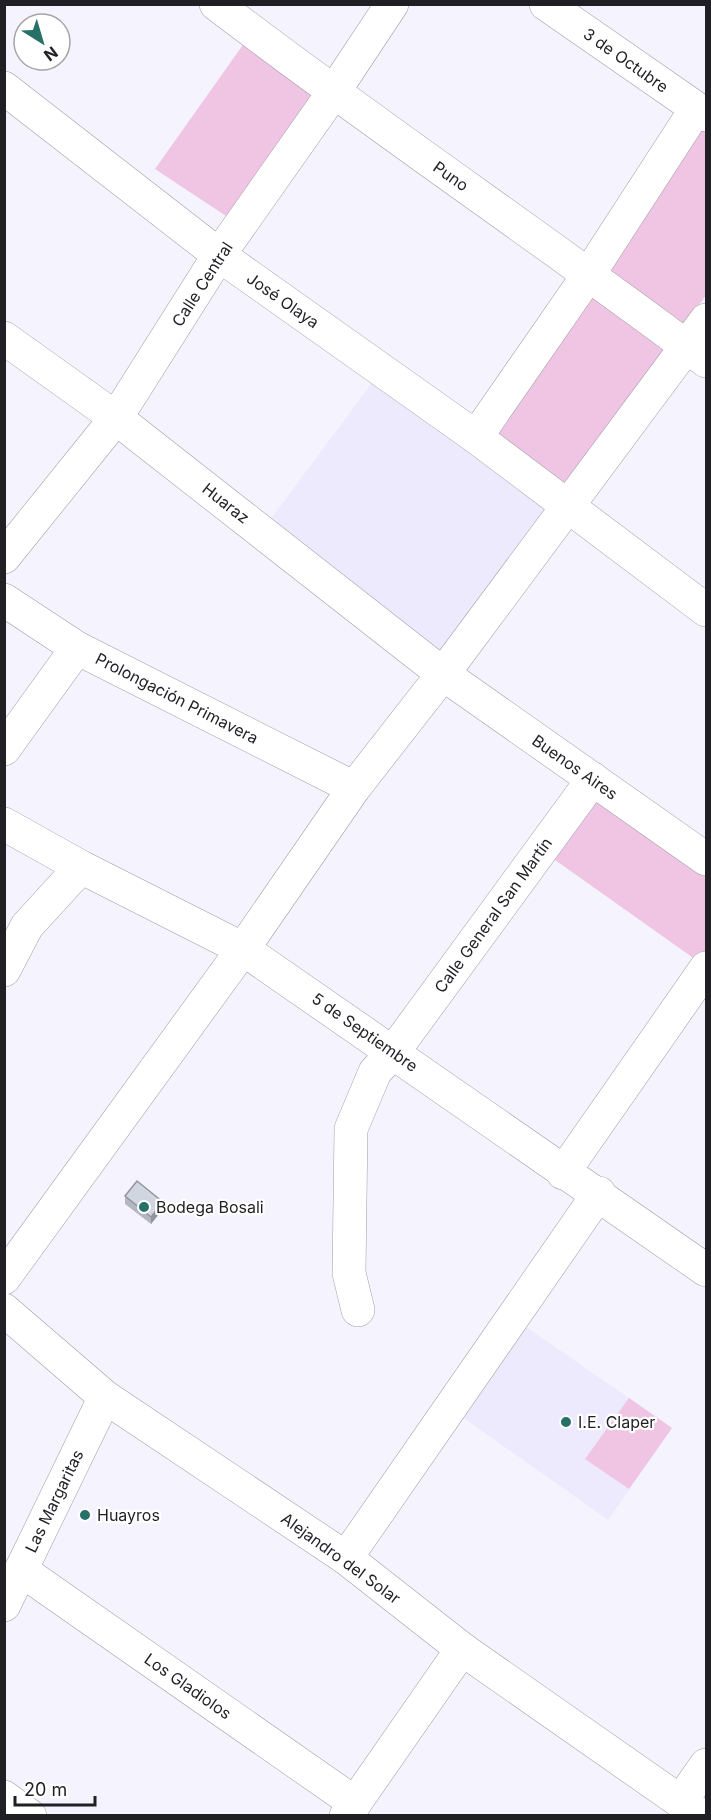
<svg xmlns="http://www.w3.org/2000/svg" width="711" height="1820" viewBox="0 0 711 1820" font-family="Inter,sans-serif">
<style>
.built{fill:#edeafe}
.green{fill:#f0c5e4}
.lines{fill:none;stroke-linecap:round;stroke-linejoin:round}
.minor-casing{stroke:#9f9da8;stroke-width:34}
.minor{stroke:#fff;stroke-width:33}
.wall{fill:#b4b7c1}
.shaded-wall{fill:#92959d}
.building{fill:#d1d5e0;stroke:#92959d;stroke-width:1.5}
.poi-dot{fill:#277067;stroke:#fff;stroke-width:2}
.labels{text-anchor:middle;stroke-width:4.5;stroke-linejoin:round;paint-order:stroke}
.street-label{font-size:16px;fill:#201f24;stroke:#fff}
.poi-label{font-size:16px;fill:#201f24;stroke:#fff;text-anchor:start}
</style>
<rect width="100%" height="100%" fill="#f5f3fd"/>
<g class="built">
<path d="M 374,380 L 547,511 L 438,654 L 270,520 Z"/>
<path d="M 525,1326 L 672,1428 L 608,1520 L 461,1416 Z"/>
</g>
<g class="green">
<path d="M 252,32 L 332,90 L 238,224 L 155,169 Z"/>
<path d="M 705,126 L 706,295 L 685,326 L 605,271 Z"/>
<path d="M 591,287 L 671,344 L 569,491 L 487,435 Z"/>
<path d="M 593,779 L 706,859 L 706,967 L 541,850 Z"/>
<path d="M 629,1398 L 672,1428 L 629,1489 L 585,1459 Z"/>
</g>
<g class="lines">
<defs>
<g id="minor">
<path d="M 216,4 C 377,127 545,240 706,361"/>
<path d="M 546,4 L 706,115"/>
<path d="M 4,88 L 219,255 L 476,437 L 706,610"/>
<path d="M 4,338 L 116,418 L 443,674 L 706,859"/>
<path d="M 476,437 L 589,274 L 696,109"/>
<path d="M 4,557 L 116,418 L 219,255 L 333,93 L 392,4"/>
<path d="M 4,600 L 77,648 L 354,788"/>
<path d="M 4,749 L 77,648"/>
<path d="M 4,824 L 81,867 L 243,949 L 706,1270"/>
<path d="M 4,970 L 27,926 L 81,867"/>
<path d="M 563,1173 L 706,968"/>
<path d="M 4,1278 L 243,949 L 354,788 L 443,674 L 706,320"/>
<path d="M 4,1310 L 105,1397 L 346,1558 L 462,1649 L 701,1816"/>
<path d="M 358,1310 L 349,1273 L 351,1129 L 375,1072 L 394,1051 L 593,779"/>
<path d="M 346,1558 L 599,1193"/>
<path d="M 21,1570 L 355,1803"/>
<path d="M 4,1605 L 105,1397"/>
<path d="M 4,1797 L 30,1816"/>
<path d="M 681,1801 L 706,1765"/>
<path d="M 346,1816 L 462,1649"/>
</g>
</defs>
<use href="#minor" class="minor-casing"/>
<use href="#minor" class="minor"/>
</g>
<path class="wall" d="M 125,1196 L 163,1209 L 151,1224 L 125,1204 Z"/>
<path class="shaded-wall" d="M 163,1202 L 163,1209 L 151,1224 L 151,1217 Z"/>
<path class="building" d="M 137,1181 L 163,1202 L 151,1217 L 125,1196 Z"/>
<g class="poi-dot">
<circle cx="144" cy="1207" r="6"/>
<circle cx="566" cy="1422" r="6"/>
<circle cx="85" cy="1515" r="6"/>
</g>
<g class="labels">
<g class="street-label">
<text transform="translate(626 60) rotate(35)" y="6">3 de Octubre</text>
<text transform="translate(451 176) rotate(35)" y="6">Puno</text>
<text transform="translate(202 284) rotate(-57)" y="6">Calle Central</text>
<text transform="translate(283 300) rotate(35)" y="6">José Olaya</text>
<text transform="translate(226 503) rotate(38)" y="6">Huaraz</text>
<text transform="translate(177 698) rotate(27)" y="6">Prolongación Primavera</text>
<text transform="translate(575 767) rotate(35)" y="6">Buenos Aires</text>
<text transform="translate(493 915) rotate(-54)" y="6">Calle General San Martín</text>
<text transform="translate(365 1032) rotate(35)" y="6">5 de Septiembre</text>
<text transform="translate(54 1501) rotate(-64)" y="6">Las Margaritas</text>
<text transform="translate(341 1558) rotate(36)" y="6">Alejandro del Solar</text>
<text transform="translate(188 1686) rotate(35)" y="6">Los Gladiolos</text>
</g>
<g class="poi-label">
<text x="156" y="1213">Bodega Bosali</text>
<text x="578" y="1428">I.E. Claper</text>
<text x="97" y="1521">Huayros</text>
</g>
</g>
<rect width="711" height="1820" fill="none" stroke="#201f24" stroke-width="12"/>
<g transform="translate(42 42) rotate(143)"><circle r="28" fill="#ffffff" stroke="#a6a5a7" stroke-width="1.5"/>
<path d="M0-4.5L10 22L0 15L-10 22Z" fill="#277067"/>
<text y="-9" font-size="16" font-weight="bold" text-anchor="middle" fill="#201f24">N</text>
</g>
<path d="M15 1796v9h80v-9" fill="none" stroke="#201f24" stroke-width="3"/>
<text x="24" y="1796" font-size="18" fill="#201f24" stroke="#ffffff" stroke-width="4.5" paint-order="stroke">20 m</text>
</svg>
